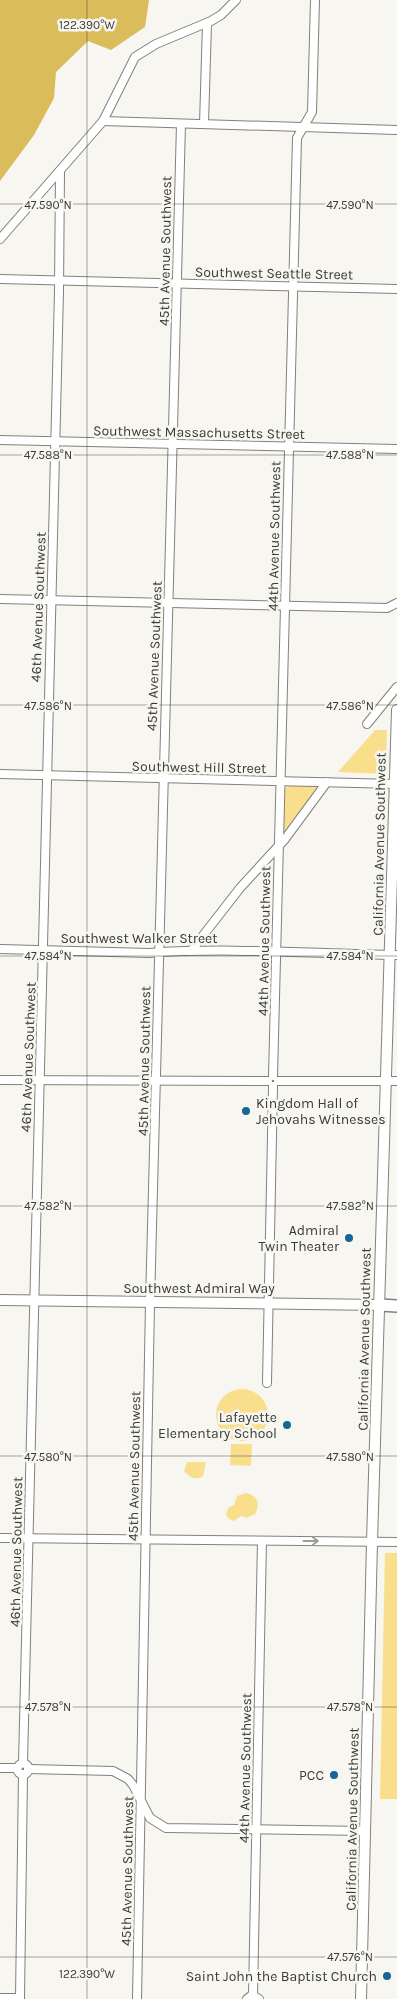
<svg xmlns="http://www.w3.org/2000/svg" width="397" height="1999" viewBox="0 0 397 1999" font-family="Karla,sans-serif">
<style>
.green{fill:#f9df8c}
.forest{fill:#dbbc5a}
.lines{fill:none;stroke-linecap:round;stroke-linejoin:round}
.minor-casing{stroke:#82807b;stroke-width:10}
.secondary-casing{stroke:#82807b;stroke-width:12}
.primary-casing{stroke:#82807b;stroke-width:14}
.minor{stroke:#fff;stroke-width:8}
.secondary{stroke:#fff;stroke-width:10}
.primary{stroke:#fff;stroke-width:11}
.oneway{stroke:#9c9c9b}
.ticks{fill:none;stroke:#3a3a37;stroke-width:1;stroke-opacity:0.45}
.poi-dot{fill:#166698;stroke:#f7f6f0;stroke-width:2}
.labels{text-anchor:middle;stroke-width:5;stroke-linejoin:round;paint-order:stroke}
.street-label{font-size:14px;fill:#3a3a37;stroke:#f7f6f0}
.poi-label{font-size:14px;fill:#3a3a37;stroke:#f7f6f0;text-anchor:end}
.ticks-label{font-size:12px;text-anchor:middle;fill:#3a3a37;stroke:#f7f6f0;stroke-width:5;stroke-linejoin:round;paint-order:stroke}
</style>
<rect width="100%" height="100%" fill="#f7f6f0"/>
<g class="green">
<path d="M 375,730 L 387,730 L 386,774 L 338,772 Z"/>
<path d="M 289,785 L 318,786 L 284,832 L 284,790 Z"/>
<circle cx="242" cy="1415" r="26"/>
<path d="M 231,1444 L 252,1444 L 251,1466 L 230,1465 Z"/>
<path d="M 187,1462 L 206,1462 L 203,1476 C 196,1481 189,1477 184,1471 Z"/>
<path d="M 246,1493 C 257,1495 261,1504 255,1514 L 246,1518 L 241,1516 L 234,1521 L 229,1519 L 226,1514 L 228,1508 L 234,1505 L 237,1496 Z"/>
<path d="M 385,1553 L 397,1553 L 397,1799 L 380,1799 Z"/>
</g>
<path class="forest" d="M 0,0 L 149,0 L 145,27 L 111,50 L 88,41 L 56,72 L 54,98 L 34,135 L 0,181 Z"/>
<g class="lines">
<defs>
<g id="minor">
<path d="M 103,121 L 397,130"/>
<path d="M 204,124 L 207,23"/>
<path d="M 0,239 L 103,121 L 135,57 L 156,44 L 211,21 L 221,15 L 236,0"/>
<path d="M 0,279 L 397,289"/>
<path d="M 0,440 L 397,449"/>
<path d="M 0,599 L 387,608 L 397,603"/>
<path d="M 367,724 L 397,687"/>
<path d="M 0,774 L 397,784"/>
<path d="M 0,949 L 149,953 C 231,947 315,954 397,955"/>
<path d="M 191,951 L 240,888 L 285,839 L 327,782"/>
<path d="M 273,1076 L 297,138 L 312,112 L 315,0"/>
<path d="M 0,1080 L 268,1081"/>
<path d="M 278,1081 L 397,1081"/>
<path d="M 267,1383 L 273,1086"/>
<path d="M 0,1538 L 397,1542"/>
<path d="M 23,1763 L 59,291 L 60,171"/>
<circle cx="23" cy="1769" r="5.5"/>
<path d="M 0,1768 L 17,1768"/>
<path d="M 28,1769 L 113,1771 L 128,1779 L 133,1785 L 150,1818 L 166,1828 L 365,1831"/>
<path d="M 253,1995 L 262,1541"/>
<path d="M 0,1998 L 20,1998"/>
<path d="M 20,1999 L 23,1774"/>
<path d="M 137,1999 L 150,1303 L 181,124"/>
<path d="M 247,1999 L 252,1995 L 259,1999"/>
</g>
<g id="secondary">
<path d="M 0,1300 L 380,1305"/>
<path d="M 361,1999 L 372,1542 L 397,710"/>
</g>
<path id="primary" d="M 380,1305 L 397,1306"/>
</defs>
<use href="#minor" class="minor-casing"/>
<use href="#secondary" class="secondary-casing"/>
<use href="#primary" class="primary-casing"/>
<use href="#minor" class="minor"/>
<use href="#secondary" class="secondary"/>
<use href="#primary" class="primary"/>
</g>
<defs><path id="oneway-shaft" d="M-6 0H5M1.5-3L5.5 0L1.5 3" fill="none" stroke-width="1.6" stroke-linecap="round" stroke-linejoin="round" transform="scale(1.25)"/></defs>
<use class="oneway" href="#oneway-shaft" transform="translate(311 1541)"/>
<path class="ticks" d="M 87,0 L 87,1999M 0,204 L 397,204M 0,455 L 397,455M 0,705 L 397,705M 0,956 L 397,956M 0,1206 L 397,1206M 0,1456 L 397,1456M 0,1707 L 397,1707M 0,1957 L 397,1957"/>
<g class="poi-dot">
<circle cx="246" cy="1111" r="5"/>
<circle cx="349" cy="1238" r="5"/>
<circle cx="287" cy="1425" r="5"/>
<circle cx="334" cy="1775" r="5"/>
<circle cx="387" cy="1976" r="5"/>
</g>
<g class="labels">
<g class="street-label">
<text transform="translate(165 251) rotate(-89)" y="5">45th Avenue Southwest</text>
<text transform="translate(274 273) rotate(1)" y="5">Southwest Seattle Street</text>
<text transform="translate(199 432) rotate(1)" y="5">Southwest Massachusetts Street</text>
<text transform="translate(274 536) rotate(-89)" y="5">44th Avenue Southwest</text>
<text transform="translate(38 607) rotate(-88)" y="5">46th Avenue Southwest</text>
<text transform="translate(154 656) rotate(-88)" y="5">45th Avenue Southwest</text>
<text transform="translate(199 767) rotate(1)" y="5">Southwest Hill Street</text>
<text transform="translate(379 844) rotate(-89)" y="5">California Avenue Southwest</text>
<text x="139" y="943">Southwest Walker Street</text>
<text transform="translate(264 941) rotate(-89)" y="5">44th Avenue Southwest</text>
<text transform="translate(28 1057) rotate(-88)" y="5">46th Avenue Southwest</text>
<text transform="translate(144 1061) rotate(-89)" y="5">45th Avenue Southwest</text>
<text x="199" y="1293">Southwest Admiral Way</text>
<text transform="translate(364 1339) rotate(-89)" y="5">California Avenue Southwest</text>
<text transform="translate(134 1466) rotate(-89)" y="5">45th Avenue Southwest</text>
<text transform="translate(16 1552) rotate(-89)" y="5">46th Avenue Southwest</text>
<text transform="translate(245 1768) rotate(-89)" y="5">44th Avenue Southwest</text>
<text transform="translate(352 1819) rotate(-89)" y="5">California Avenue Southwest</text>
<text transform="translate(127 1871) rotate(-89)" y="5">45th Avenue Southwest</text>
</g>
<g class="poi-label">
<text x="256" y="1108" text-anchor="start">Kingdom Hall of<tspan x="256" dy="16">Jehovahs Witnesses</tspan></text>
<text x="339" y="1235">Admiral<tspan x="339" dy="16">Twin Theater</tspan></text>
<text x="277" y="1422">Lafayette<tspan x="277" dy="16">Elementary School</tspan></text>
<text x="324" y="1780">PCC</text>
<text x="377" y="1981">Saint John the Baptist Church</text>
</g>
</g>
<g class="ticks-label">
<text x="87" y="29">122.390°W</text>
<text x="48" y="209">47.590°N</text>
<text x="350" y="209">47.590°N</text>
<text x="48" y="459">47.588°N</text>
<text x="350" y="459">47.588°N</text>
<text x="48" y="710">47.586°N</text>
<text x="350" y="710">47.586°N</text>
<text x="48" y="960">47.584°N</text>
<text x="350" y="960">47.584°N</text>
<text x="48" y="1210">47.582°N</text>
<text x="350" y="1210">47.582°N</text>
<text x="48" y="1461">47.580°N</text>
<text x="350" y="1461">47.580°N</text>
<text x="48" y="1711">47.578°N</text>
<text x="350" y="1711">47.578°N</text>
<text x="350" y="1961">47.576°N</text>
<text x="87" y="1978">122.390°W</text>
</g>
</svg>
